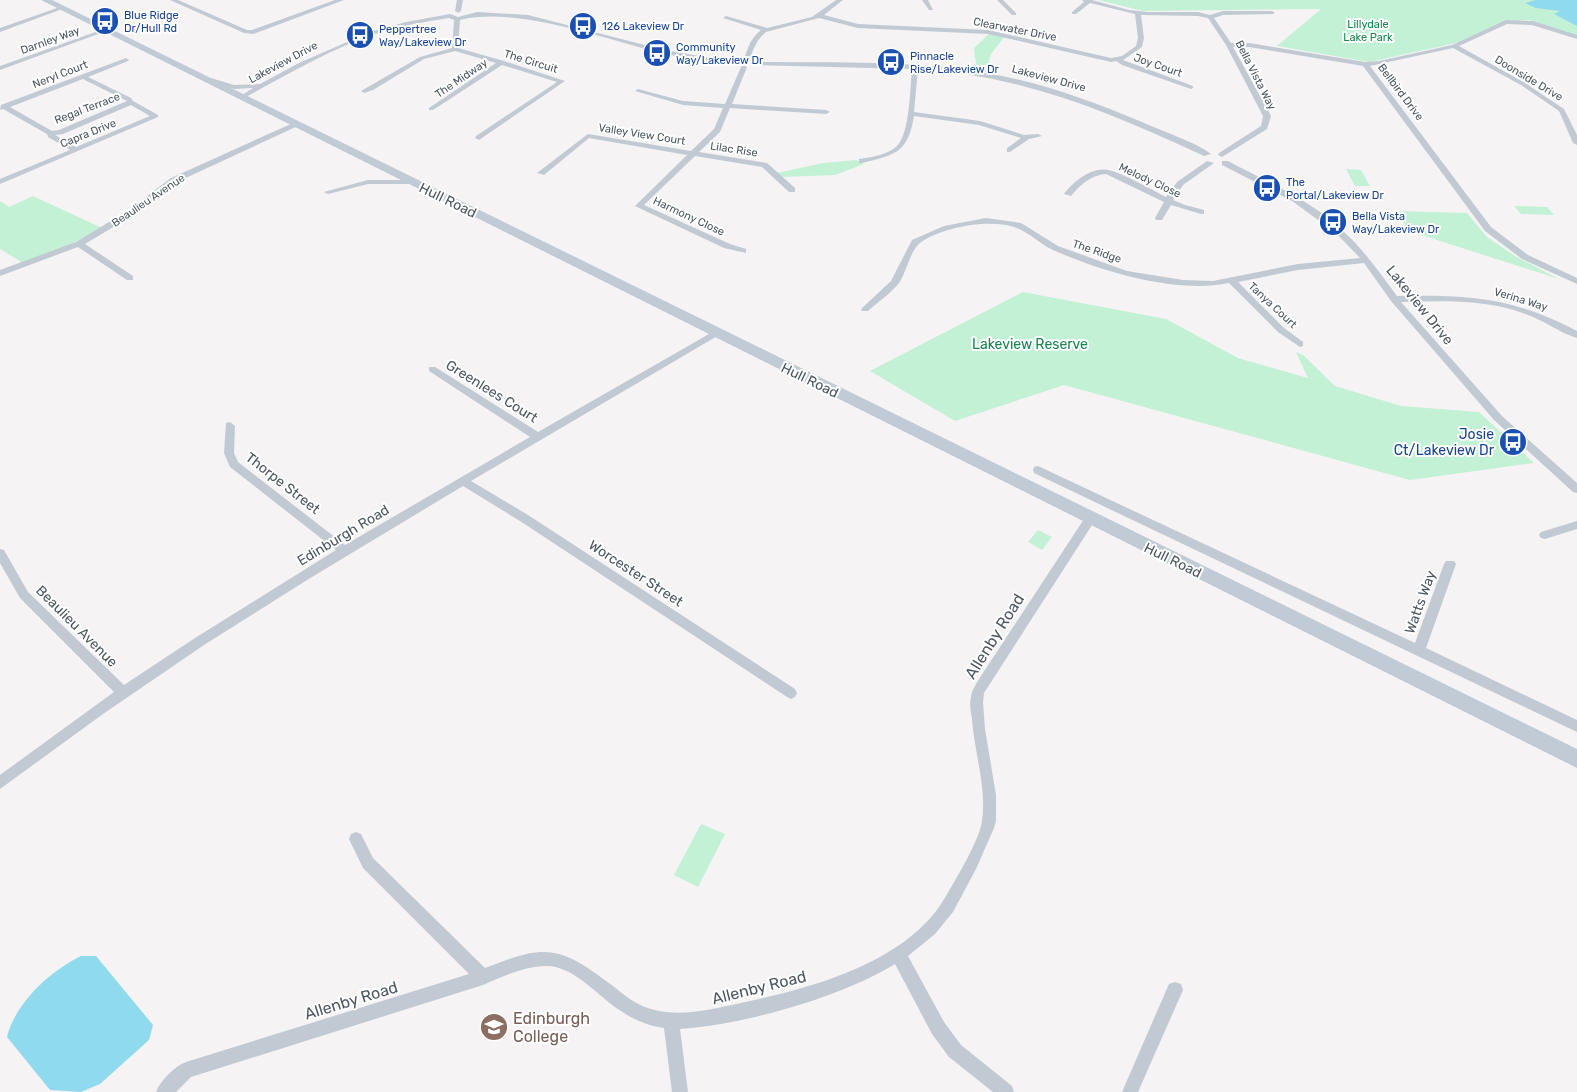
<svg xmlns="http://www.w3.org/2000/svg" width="1577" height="1092" viewBox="0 0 1577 1092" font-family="Rubik,sans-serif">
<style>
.green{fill:#c3f1d5}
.water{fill:#90daee}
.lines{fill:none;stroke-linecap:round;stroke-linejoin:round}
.street{fill:#c1cad2;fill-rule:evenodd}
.secondary{fill:#c1cbd6;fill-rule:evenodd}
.labels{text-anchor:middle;stroke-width:4;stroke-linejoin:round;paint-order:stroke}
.far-transit-label{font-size:11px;fill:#164399;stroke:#fff;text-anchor:start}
.far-park-label{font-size:11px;fill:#17864f;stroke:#fff}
.far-street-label{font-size:11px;fill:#4a5661;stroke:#fff}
.street-label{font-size:14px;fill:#4a5661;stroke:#fff}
.park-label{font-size:14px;fill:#17864f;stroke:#fff}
.transit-label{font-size:14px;fill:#164399;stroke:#fff;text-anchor:end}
.near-street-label{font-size:16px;fill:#4a5661;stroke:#fff}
.near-education-label{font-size:16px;fill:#785e54;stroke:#fff;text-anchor:start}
</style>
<rect width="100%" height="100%" fill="#f5f3f3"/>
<g class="green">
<path d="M 1098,0 L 1577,0 L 1577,36 L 1530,20 L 1505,21 L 1456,43 L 1369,62 L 1277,46 L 1321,9 L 1143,11 Z"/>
<path d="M 990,33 L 1005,36 L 991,54 L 986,72 L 977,71 L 974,48 Z"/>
<path d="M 856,160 L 864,164 L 835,175 L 782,177 L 777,173 L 823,163 Z"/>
<path d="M 1346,169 L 1361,170 L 1370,186 L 1355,186 Z"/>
<path d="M 33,196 L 102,228 L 69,245 L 23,263 L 0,249 L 0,201 L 9,207 Z"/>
<path d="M 1514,206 L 1547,207 L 1554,215 L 1521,214 Z"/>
<path d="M 1396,211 L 1467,213 L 1487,237 L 1515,256 L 1559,279 L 1409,231 Z"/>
<path d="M 1023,292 L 1166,319 L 1238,358 L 1308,378 L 1296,352 L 1303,355 L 1335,386 L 1401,406 L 1479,412 L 1534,463 L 1410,480 L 1064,385 L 955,421 L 870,371 Z"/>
<path d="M 1038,530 L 1052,537 L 1042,550 L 1028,542 Z"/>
<path d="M 701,824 L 725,834 L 698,887 L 674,875 Z"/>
</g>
<g class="water">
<path d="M 1536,0 L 1577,0 L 1577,26 L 1554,14 L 1560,11 L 1536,8 L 1525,3 Z"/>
<path d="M 81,956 L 96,956 L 153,1025 L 149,1040 L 100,1084 L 81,1092 L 50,1090 L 7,1037 C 16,1002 49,972 81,956 Z"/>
</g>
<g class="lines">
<g class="street">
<path d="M 170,0 L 178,0 L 247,30 L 252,30 L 335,0 L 344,0 L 253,34 L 244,33 Z"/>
<path d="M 457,0 L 463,0 L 461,11 L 458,13 L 455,11 Z"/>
<path d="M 836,0 L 843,0 L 824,15 L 858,24 L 988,30 L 1111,58 L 1122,56 L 1136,46 L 1138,38 L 1135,14 L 1090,3 L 1076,14 L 1072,14 L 1072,12 L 1084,2 L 1082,0 L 1092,0 L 1129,10 L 1148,12 L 1198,12 L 1210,15 L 1223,11 L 1272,11 L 1274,12 L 1274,14 L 1223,15 L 1214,18 L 1231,43 L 1249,43 L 1365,62 L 1379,61 L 1452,45 L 1506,20 L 1533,21 L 1577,35 L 1577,39 L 1532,25 L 1507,24 L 1459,46 L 1525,83 L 1564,109 L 1577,135 L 1577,145 L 1573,143 L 1559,111 L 1521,85 L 1453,48 L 1370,66 L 1491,227 L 1528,255 L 1577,278 L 1577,284 L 1522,259 L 1485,231 L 1363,66 L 1249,47 L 1233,47 L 1271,116 L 1267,129 L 1222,157 L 1218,155 L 1219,153 L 1261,126 L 1263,116 L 1226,45 L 1208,18 L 1198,16 L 1141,15 L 1144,38 L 1142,47 L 1123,60 L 1193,86 L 1193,88 L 1191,89 L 1122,65 L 1116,61 L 1111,62 L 988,34 L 858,28 L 819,18 L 766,32 C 757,40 754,47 750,59 L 747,61 L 744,59 C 748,47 751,38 761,30 L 723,18 L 726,16 L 767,28 L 812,17 Z"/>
<path d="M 922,0 L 928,0 L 933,10 L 929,10 Z"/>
<path d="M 997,0 L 1003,0 L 1016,13 L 1016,15 L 1012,15 Z"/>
<path d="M 60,7 L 65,8 L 0,32 L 0,28 Z"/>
<path d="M 477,12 L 528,15 L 664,50 L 740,63 L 737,65 C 712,61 686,59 661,53 C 603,39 518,6 460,20 L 458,48 L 504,61 L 565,81 L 479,140 L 475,138 L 476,136 L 557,82 L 502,65 L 433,110 L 429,110 L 429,108 L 496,63 L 455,51 L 424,59 L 373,90 L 364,93 L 361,91 L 420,57 L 452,48 L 454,20 L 449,18 C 424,22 399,26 375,34 C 329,50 286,75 244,98 L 239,97 L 253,88 L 234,89 L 208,80 L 211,78 L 234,85 L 260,84 L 299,63 L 370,32 L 406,22 L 450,14 L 458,17 Z"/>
<path d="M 104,29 L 109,30 L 0,70 L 0,66 Z"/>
<path d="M 126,58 L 129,60 L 128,61 L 88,77 L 131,98 L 133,101 L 158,115 L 158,117 L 0,184 L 0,179 L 70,150 L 48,137 L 47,134 L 3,109 L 0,110 L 1,105 ZM 83,79 L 127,101 L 59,130 L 52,131 L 10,107 ZM 131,105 L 150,116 L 76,147 L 55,135 L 63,134 Z"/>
<path d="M 755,62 C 832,63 910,60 986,73 C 1040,82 1092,101 1142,122 C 1159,130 1198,143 1211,154 L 1204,156 C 1109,112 1024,76 918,69 L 914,112 L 980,121 L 1024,135 L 1038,134 L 1042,136 L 1029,139 L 1010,152 L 1007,152 L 1007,148 L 1021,138 L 979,125 L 914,116 C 908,153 895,155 862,163 L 859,163 L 859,159 C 871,157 888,155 897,146 C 910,133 910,88 912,69 L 753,65 L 752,64 Z"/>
<path d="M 744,65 L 747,67 L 732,104 L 826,110 L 830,112 L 826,114 L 730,108 L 720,132 L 699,152 L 767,163 L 795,188 L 795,192 L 789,192 L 762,167 L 695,156 L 644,205 L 730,244 L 746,249 L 746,253 L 724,248 L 635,206 L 687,155 L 589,138 L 544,175 L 537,173 L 588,134 L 691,151 L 714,129 L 723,108 L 683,105 L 635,91 L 638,89 L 683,101 L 725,104 L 741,67 Z"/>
<path d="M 293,123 L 300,125 L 177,182 L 130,217 L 85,244 L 133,276 L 133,280 L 127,280 L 78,247 L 0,276 L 0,270 L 76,242 L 124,213 L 171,178 Z"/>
<path d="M 1207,161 L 1214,163 L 1183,185 L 1173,200 L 1185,205 L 1204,210 L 1204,214 L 1201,214 L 1171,205 L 1162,220 L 1156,220 L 1155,218 L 1164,202 L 1106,174 C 1091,175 1080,185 1071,196 L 1064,194 C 1073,182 1091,167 1108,170 C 1121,172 1152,190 1166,197 L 1177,182 Z"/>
<path d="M 1222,161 L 1228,161 C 1267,182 1311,200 1343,231 C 1364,250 1380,273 1397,296 C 1469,295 1512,297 1577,331 L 1577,338 C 1560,333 1545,321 1528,315 C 1487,299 1444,301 1401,302 L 1502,416 L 1577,483 L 1577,493 L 1573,492 L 1494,420 L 1391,301 L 1364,263 L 1298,270 L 1238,282 L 1284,328 L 1303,342 L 1303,346 L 1300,347 L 1278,332 L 1229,283 C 1177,294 1102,272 1053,250 C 1040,244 1028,231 1014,227 C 989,219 942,227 920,243 C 911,249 906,273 899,283 C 891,293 878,302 868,311 L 862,311 L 861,309 L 891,281 L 912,240 L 944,226 L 986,218 L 1021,223 L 1058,246 L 1127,271 L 1183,280 L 1213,281 L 1298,264 L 1360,258 L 1336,233 L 1292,201 L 1222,165 Z"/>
<path d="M 368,180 L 411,180 L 415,182 L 411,184 L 368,184 L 328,194 L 324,192 Z"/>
<path d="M 716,330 L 721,333 L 719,335 L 471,481 L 528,515 L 795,689 L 797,693 L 795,697 L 791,699 L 787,697 L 520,521 L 463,486 L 307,580 L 204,645 L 103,714 L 0,789 L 0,775 L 114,692 L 20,598 L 0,563 L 0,549 L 4,550 L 28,592 L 124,685 L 195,638 L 336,550 L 230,467 L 224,453 L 226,423 L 230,422 L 235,426 L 234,453 L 238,462 L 345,545 L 530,437 L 429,371 L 429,367 L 435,367 L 538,432 Z"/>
<path d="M 1038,466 L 1415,643 L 1444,564 L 1446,561 L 1454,561 L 1456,564 L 1426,648 L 1577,720 L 1577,732 L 1034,473 L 1033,470 L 1034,467 Z"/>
<path d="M 1090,515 L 1095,519 L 1094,522 L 984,693 L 983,702 L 985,729 L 996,795 L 996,821 L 994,828 L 976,869 L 953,912 L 935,934 L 908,956 L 944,1022 L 961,1045 L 1012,1086 L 1014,1092 L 993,1092 L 949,1057 L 932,1034 L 895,964 C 842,997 743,1025 680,1029 L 688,1092 L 672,1092 L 664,1028 C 649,1026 634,1020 621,1011 C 598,997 575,966 546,966 C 524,966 502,977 483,985 L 191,1077 L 176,1092 L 156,1092 C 160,1081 175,1066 186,1062 L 469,974 L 363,868 L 349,839 L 351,834 L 356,832 L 361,834 L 373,858 L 485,968 C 547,943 560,946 613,986 C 625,996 639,1007 655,1010 C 682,1017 713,1009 741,1003 C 811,988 908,963 946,896 C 957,877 979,841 982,821 C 987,787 974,752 972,719 C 971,712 969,704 971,697 C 972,689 977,683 981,676 L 1086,516 Z"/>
<path d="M 1577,521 L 1577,529 L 1545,539 L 1541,538 L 1539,535 L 1541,532 Z"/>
<path d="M 1175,982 L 1181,984 L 1183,990 L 1138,1092 L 1122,1092 L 1169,984 Z"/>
</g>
<path class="secondary" d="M 41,0 L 52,0 L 1577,749 L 1577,768 Z"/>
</g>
<defs>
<symbol id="bus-disc" viewBox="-11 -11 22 22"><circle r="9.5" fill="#1a4fb4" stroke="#fff"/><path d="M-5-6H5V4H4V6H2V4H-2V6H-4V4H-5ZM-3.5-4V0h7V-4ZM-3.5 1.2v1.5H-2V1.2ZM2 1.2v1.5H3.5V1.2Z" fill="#fff"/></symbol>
<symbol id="school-disc" viewBox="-11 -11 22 22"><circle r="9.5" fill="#8d6e63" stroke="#fff"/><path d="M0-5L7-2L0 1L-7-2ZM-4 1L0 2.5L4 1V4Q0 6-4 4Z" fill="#fff"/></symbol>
</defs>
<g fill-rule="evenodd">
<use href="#bus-disc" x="89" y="5" width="32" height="32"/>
<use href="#bus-disc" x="567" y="10" width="32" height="32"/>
<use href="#bus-disc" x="344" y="19" width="32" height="32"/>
<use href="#bus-disc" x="641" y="37" width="32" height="32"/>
<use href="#bus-disc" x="875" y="46" width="32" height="32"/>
<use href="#bus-disc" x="1251" y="172" width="32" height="32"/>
<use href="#bus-disc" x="1317" y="206" width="32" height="32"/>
<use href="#bus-disc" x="1497" y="426" width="32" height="32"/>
<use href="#school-disc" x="478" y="1011" width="32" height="32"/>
</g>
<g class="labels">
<g class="far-transit-label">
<text x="124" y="19">Blue Ridge<tspan x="124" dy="13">Dr/Hull Rd</tspan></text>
<text x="602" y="30">126 Lakeview Dr</text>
<text x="379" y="33">Peppertree<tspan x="379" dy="13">Way/Lakeview Dr</tspan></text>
<text x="676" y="51">Community<tspan x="676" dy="13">Way/Lakeview Dr</tspan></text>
<text x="910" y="60">Pinnacle<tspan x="910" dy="13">Rise/Lakeview Dr</tspan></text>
<text x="1286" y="186">The<tspan x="1286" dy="13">Portal/Lakeview Dr</tspan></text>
<text x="1352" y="220">Bella Vista<tspan x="1352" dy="13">Way/Lakeview Dr</tspan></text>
</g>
<g class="far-park-label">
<text x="1368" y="28">Lillydale<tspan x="1368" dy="13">Lake Park</tspan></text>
</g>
<g class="far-street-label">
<text transform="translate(1015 29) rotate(11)" y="4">Clearwater Drive</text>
<text transform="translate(50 40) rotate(-20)" y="4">Darnley Way</text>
<text transform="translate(531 61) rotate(17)" y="4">The Circuit</text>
<text transform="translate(283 62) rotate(-28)" y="4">Lakeview Drive</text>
<text transform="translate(1158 65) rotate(19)" y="4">Joy Court</text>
<text transform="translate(60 74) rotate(-21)" y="4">Neryl Court</text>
<text transform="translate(1256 75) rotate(63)" y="4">Bella Vista Way</text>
<text transform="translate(461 78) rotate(-34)" y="4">The Midway</text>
<text transform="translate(1049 78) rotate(15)" y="4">Lakeview Drive</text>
<text transform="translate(1529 78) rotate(31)" y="4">Doonside Drive</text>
<text transform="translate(1401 92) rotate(53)" y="4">Bellbird Drive</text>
<text transform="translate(87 108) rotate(-21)" y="4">Regal Terrace</text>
<text transform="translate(88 133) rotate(-22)" y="4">Capra Drive</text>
<text transform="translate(642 134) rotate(9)" y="4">Valley View Court</text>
<text transform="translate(734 149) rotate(9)" y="4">Lilac Rise</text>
<text transform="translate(1150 180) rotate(25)" y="4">Melody Close</text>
<text transform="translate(148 200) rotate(-34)" y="4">Beaulieu Avenue</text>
<text transform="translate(689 216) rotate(25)" y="4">Harmony Close</text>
<text transform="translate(1097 251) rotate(19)" y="4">The Ridge</text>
<text transform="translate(1521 299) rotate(17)" y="4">Verina Way</text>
<text transform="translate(1273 305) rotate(43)" y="4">Tanya Court</text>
</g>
<g class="street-label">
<text transform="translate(448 200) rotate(26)" y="5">Hull Road</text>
<text transform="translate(1420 305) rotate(51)" y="5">Lakeview Drive</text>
<text transform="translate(810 380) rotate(26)" y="5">Hull Road</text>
<text transform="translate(492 391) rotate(32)" y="5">Greenlees Court</text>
<text transform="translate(283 483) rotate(38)" y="5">Thorpe Street</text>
<text transform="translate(343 535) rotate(-31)" y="5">Edinburgh Road</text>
<text transform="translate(1173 560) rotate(26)" y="5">Hull Road</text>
<text transform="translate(636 573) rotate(33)" y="5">Worcester Street</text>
<text transform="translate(1420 602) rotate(-70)" y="5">Watts Way</text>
<text transform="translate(77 626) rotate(45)" y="5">Beaulieu Avenue</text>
</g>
<g class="park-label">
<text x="1030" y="349">Lakeview Reserve</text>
</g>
<g class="transit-label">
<text x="1494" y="439">Josie<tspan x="1494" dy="16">Ct/Lakeview Dr</tspan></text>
</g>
<g class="near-street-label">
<text transform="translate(994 636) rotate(-58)" y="6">Allenby Road</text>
<text transform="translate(759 987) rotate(-14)" y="6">Allenby Road</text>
<text transform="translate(351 1000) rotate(-17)" y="6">Allenby Road</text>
</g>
<g class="near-education-label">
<text x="513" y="1024">Edinburgh<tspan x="513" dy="18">College</tspan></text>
</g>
</g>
</svg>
